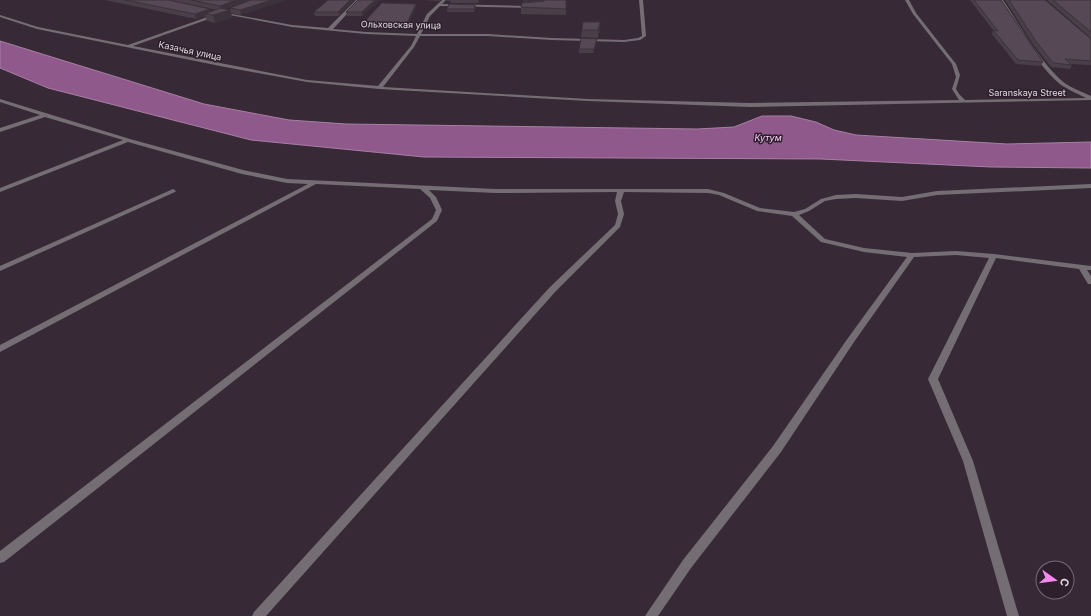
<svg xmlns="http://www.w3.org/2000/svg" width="1091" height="616" viewBox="0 0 1091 616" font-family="Inter,sans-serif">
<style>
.water{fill:#8f598b;stroke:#a87fa4}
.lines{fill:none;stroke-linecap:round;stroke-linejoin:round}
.street{fill:#746d73;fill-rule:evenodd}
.wall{fill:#4a3e49}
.shaded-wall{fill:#3c323c}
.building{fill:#564855;stroke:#3c323c}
.labels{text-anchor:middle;stroke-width:3;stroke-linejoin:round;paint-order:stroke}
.far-street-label{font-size:9px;fill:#e1d8e0;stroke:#2d202c}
.far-water-label{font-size:9px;font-style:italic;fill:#fecef9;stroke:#2d202c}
</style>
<rect width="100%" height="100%" fill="#372a36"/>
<path class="water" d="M 0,41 L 204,104 L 289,120 L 346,124 L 697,129 L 734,127 L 762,116 L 791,116 L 816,122 L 834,130 L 856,135 L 1007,144 L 1091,142 L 1091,168 L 991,167 L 821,159 L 424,157 L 251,140 L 48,88 L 0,68 Z"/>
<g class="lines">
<g class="street">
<path d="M 356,0 L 360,0 L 333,29 L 366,32 L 417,34 L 427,14 L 442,0 L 446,0 L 442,4 L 531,6 L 542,4 L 545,0 L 549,0 L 544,6 L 531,8 L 440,6 L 430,16 L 421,34 L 488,34 L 552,38 L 624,40 L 638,38 L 642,36 L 639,0 L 643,0 L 646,36 L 640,40 L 624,42 L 552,40 L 488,36 L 420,36 L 414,47 L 383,87 L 588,99 L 750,103 L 959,100 L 952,89 L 956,77 L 952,64 L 913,14 L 905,0 L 909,0 L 916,13 L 956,64 L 960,75 L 956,89 L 959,94 L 965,100 L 1086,98 C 1078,94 1069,90 1061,85 C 1038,67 1016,25 999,0 L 1003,0 C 1019,24 1043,67 1066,84 C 1074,89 1083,92 1091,96 L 1091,100 L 750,107 L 588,101 L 379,89 L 307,82 L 225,67 L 37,29 L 0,17 L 0,15 L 38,27 L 128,45 L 216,14 L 217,16 L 133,46 L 307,80 L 378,86 L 411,46 L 416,36 L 366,34 L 292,27 L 219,13 L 221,12 L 292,25 L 328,28 Z"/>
<path d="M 0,99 L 130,139 L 243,170 L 287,179 L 495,189 L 708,189 L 724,193 L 760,208 L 794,212 L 805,209 L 821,199 L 836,195 L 856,194 L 902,197 L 937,191 L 1091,184 L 1091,188 L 937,195 L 902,201 L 856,198 L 836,199 L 825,201 L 809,211 L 799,215 L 825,239 L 864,248 L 912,253 L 956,251 L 994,254 L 1091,266 L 1091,270 L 1087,270 L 1091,276 L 1091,284 L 1088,284 L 1079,269 L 996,258 L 938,379 L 973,461 L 1019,616 L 1007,616 L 963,461 L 928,379 L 989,258 L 956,255 L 914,257 L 854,342 L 781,452 L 691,568 L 658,616 L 645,616 L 683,560 L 773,446 L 848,338 L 907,257 L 864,252 L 821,242 L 792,216 L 757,211 L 719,195 L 708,193 L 624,192 L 621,201 L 624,214 L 620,227 L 556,291 L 266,616 L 252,616 L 254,612 L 550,287 L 615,225 L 618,214 L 615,201 L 617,192 L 495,193 L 429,190 L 436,197 L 442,210 L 437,221 L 4,562 L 0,563 L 0,551 L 432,219 L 436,210 L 430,198 L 420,189 L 316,184 L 0,352 L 0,345 L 308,184 L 287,183 L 242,174 L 128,142 L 0,192 L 0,188 L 123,140 L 45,117 L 0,132 L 0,128 L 40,115 L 0,102 Z"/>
<path d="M 173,189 L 176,191 L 175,192 L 0,271 L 0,266 Z"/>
</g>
</g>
<g class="wall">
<path d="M 105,0 L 169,0 L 210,9 L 211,12 L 217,10 L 171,0 L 251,0 L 224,9 L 230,10 L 232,17 L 215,23 L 207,21 L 205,16 L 196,19 Z"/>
<path d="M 251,0 L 241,15 L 231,13 L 230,8 Z"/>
<path d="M 328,0 L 354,0 L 339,16 L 315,16 L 314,12 Z"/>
<path d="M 358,0 L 380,0 L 362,16 L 347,16 L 346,12 Z"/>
<path d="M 422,0 L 441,0 L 439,1 Z"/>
<path d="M 447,0 L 479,0 L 478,3 L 451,3 L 451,1 L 447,1 Z"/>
<path d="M 523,0 L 544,0 L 542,1 L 566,2 L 566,15 L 521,14 L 521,7 L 523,3 Z"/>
<path d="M 970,0 L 1001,0 L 1043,62 L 1041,66 L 1016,64 L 992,34 L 993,30 Z"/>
<path d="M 1005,0 L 1045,0 L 1091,39 L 1091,65 L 1071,64 L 1072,65 L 1070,69 L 1051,67 L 1033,44 Z"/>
<path d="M 1047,0 L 1091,0 L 1091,38 Z"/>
<path d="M 416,7 L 406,29 L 362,28 L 361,25 Z"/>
<path d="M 476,8 L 474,12 L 447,12 L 447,9 Z"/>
<path d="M 600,22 L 600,30 L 598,38 L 581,37 L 582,30 Z"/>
<path d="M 596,43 L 593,53 L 579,53 L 579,49 Z"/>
</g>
<g class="shaded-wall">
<path d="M 236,0 L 251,0 L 221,10 L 220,6 Z"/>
<path d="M 272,0 L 287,0 L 241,15 L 240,10 Z"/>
<path d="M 350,0 L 354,0 L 339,16 L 338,12 Z"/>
<path d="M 375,0 L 380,0 L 362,16 L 362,12 Z"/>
<path d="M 523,0 L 544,0 L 541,3 L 523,4 Z"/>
<path d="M 416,4 L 416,7 L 406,29 L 406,25 Z"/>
<path d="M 475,5 L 476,8 L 474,12 L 474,9 Z"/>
<path d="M 210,9 L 212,13 L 205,14 L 205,16 L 196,19 L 195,14 Z"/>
<path d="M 230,10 L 232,17 L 215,23 L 213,15 Z"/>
<path d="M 600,22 L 600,30 L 598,38 L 598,30 Z"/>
</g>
<g class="building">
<path d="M 125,0 L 169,0 L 210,9 L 195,14 Z"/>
<path d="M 191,0 L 236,0 L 220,6 Z"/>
<path d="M 251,0 L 272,0 L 240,10 L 230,8 Z"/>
<path d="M 328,0 L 350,0 L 338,12 L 314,12 Z"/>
<path d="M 358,0 L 375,0 L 362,12 L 346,12 Z"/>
<path d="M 545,0 L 566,0 L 566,9 L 521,7 L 522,3 L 544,1 Z"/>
<path d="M 974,0 L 1001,0 L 1043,62 L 1018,60 L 993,30 L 998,31 Z"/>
<path d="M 1009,0 L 1045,0 L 1091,39 L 1091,61 L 1065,59 L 1072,65 L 1053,63 L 1035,40 Z"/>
<path d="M 1053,0 L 1091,0 L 1091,32 Z"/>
<path d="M 382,3 L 416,4 L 406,25 L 361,25 Z"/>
<path d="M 449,4 L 475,5 L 474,9 L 447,9 Z"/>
<path d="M 220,8 L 230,10 L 213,15 L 205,14 Z"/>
<path d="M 583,22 L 600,22 L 598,30 L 582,30 Z"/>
<path d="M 581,38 L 597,39 L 594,49 L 579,49 Z"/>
</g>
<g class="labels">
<g class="far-street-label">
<text transform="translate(401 25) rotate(1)" y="3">Ольховская улица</text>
<text transform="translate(190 51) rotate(12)" y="3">Казачья улица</text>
<text x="1027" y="96">Saranskaya Street</text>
</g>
<g class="far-water-label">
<text x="768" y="141">Кутум</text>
</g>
</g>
<g transform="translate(1055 580) rotate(104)"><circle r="19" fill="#2d202c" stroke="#756a74"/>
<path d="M0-3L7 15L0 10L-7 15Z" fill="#f589ee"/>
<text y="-6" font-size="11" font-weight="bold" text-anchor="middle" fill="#e1d8e0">С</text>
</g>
</svg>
